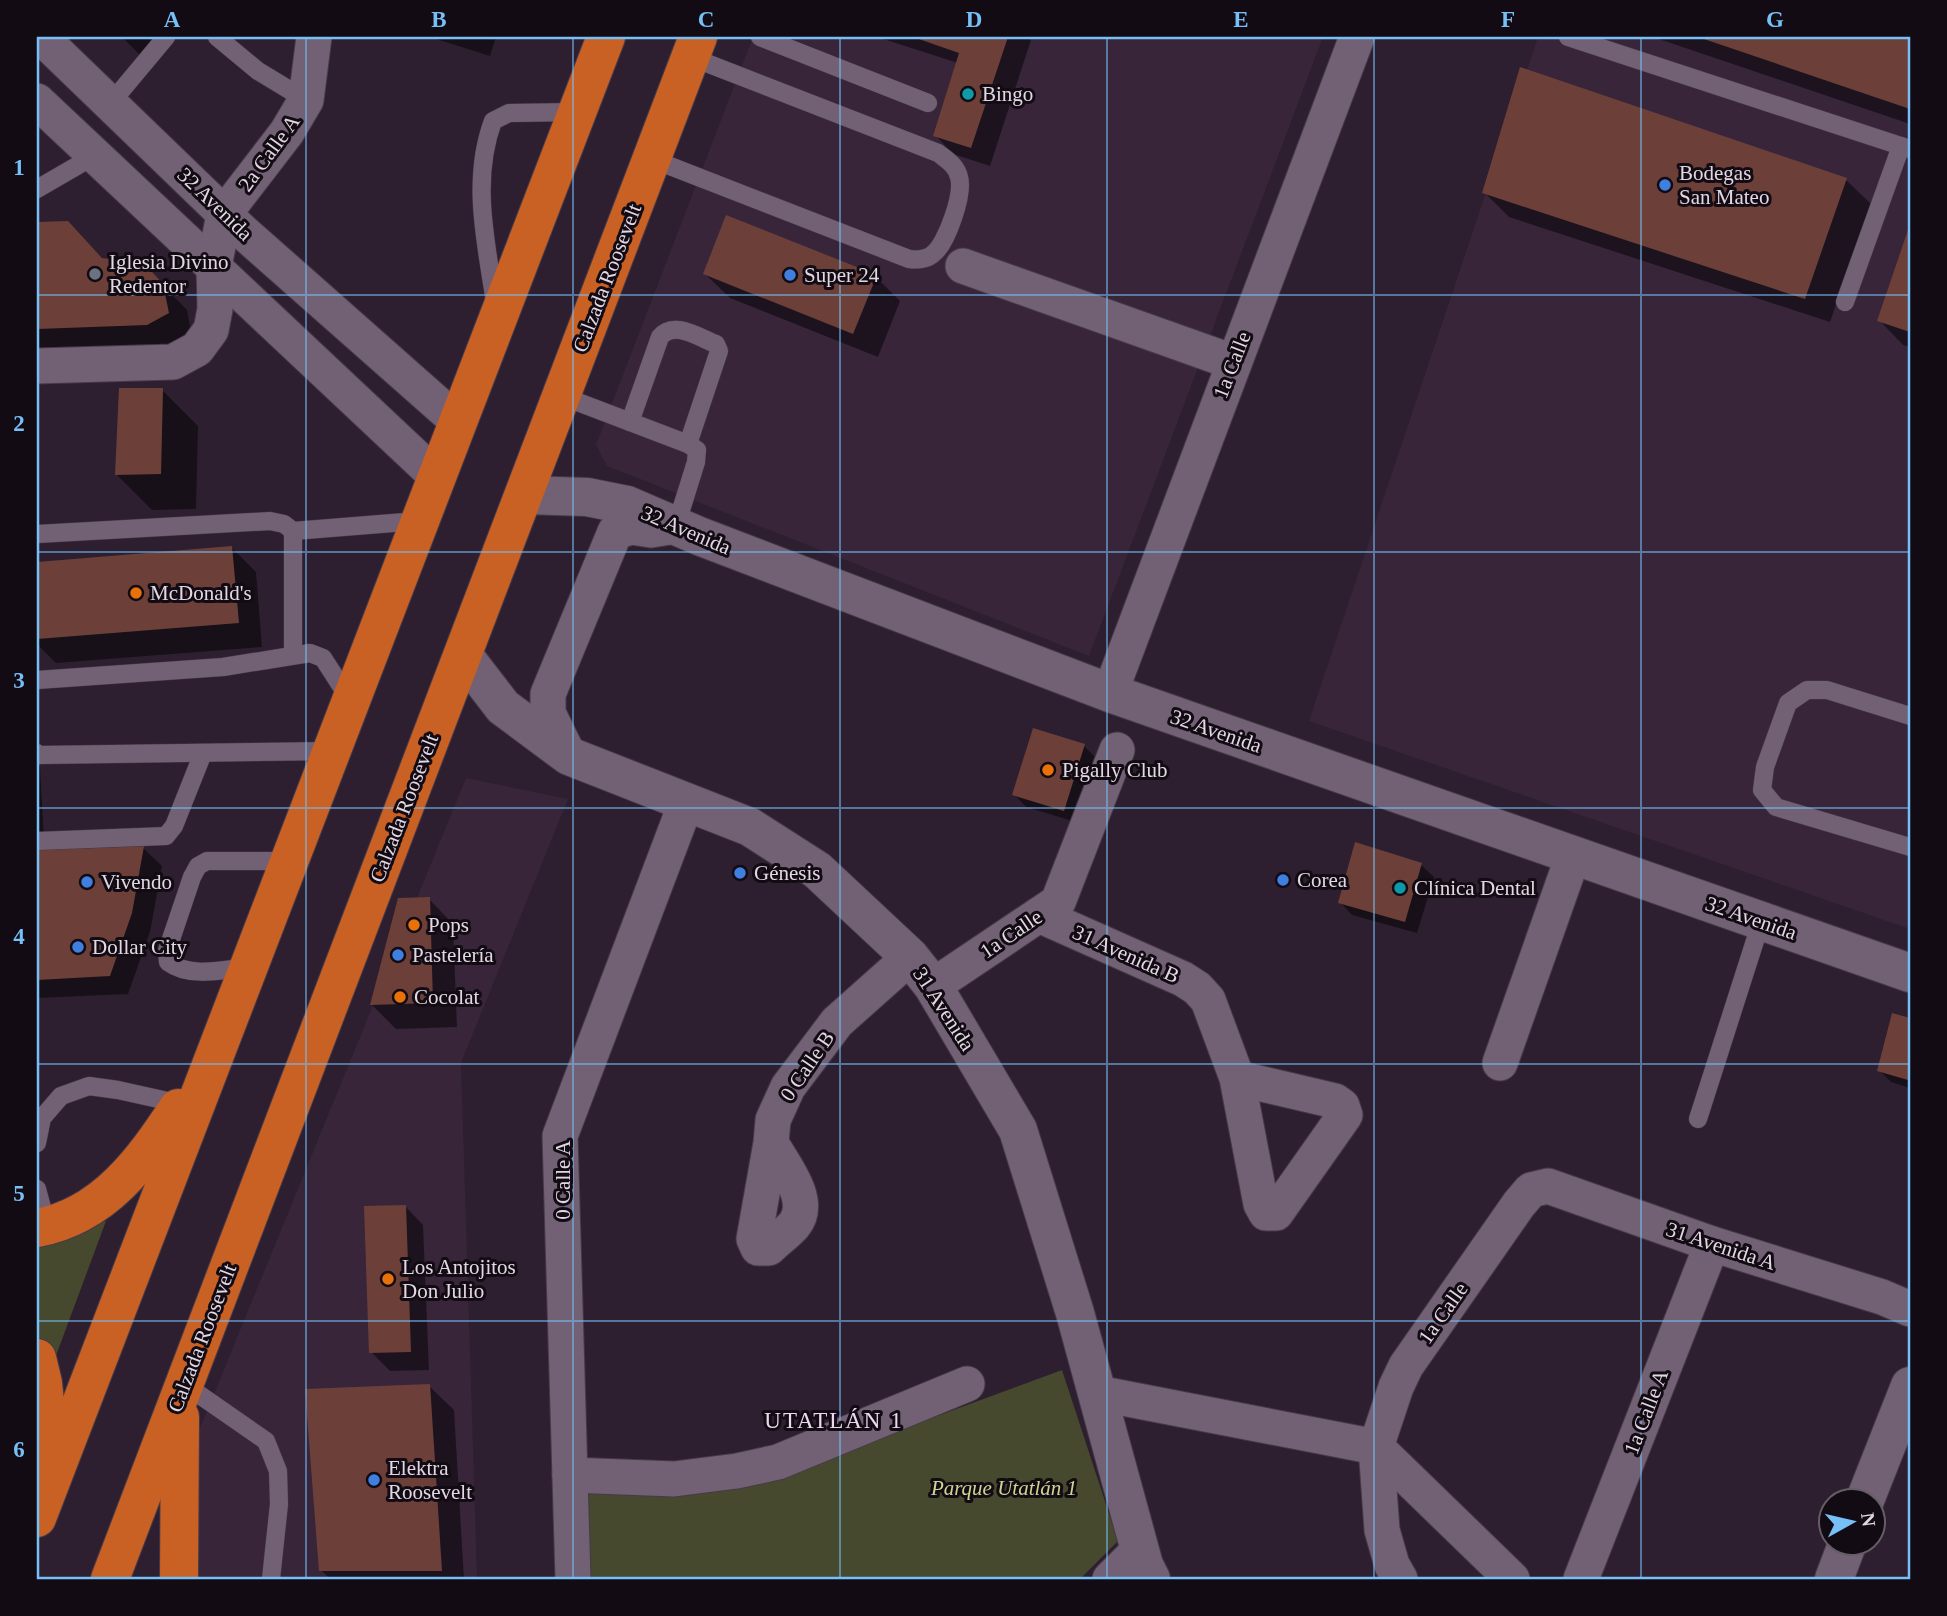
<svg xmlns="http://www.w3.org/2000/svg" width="1947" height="1616" viewBox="0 0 1947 1616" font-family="'Times New Roman',serif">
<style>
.built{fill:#38253a}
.green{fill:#46492d}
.shadow{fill:#0007}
.building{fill:#6c4039}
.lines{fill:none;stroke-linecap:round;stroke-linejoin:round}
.service-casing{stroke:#463a48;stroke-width:19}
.minor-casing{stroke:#463a48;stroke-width:37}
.tertiary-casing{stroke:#463a48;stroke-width:40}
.secondary-casing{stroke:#463a48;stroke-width:40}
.trunk-casing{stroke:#463a48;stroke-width:40}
.service{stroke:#726174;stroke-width:18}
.minor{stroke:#726174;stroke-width:35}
.tertiary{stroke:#726174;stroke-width:38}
.secondary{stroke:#726174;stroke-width:38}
.trunk{stroke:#c96024;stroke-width:38}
.grid{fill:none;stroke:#77bff7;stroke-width:2;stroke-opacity:0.55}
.culture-dot{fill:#0f9aa8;stroke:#120b13;stroke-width:2.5}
.shop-dot{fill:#3f7fe0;stroke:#120b13;stroke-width:2.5}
.worship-dot{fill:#6b7280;stroke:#120b13;stroke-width:2.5}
.food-dot{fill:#e8710a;stroke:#120b13;stroke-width:2.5}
.labels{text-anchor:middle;stroke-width:6;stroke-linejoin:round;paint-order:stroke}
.poi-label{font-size:21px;fill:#e2d8e3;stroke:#120b13;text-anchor:start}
.street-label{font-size:21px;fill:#e2d8e3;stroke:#120b13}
.park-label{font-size:21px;font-style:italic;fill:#cdd690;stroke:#120b13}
.neighbourhood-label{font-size:23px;letter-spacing:2px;fill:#ebd8ee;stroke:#120b13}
.neatline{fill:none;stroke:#77bff7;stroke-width:2.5}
.grid-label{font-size:23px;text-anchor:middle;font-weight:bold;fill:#77bff7}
</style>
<rect width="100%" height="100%" fill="#2d1f2f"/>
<g class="built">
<path d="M 753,37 L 1323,37 L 1089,656 L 607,466 L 596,445 Z"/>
<path d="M 1538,37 L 1910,37 L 1910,929 L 1309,721 Z"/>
<path d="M 466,778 L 568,799 L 461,1063 L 477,1579 L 159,1579 L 160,1526 Z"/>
</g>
<g class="green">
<path d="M 106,1221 L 51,1369 L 37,1335 L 37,1236 Z"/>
<path d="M 1062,1370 L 1118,1541 L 1080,1579 L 581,1579 L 580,1467 L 842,1451 Z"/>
</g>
<g class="shadow">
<path d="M 122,37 L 166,37 L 144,59 Z"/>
<path d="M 430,37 L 496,37 L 490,56 Z"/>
<path d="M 877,37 L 1028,37 L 1031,40 L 990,166 L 953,154 L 935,135 L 958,63 Z"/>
<path d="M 1653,37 L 1910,37 L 1910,124 Z"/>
<path d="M 1521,70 L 1846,180 L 1871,204 L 1830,322 L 1509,217 L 1484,192 Z"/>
<path d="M 68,222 L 104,260 L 144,266 L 187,310 L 192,337 L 172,349 L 37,354 L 37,223 Z"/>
<path d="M 1910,228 L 1910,347 L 1903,345 L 1879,320 Z"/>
<path d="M 705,274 L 876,277 L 900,301 L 878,357 L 730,298 Z"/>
<path d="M 162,390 L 198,426 L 196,509 L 152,510 L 117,475 Z"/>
<path d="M 232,548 L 256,572 L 262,647 L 56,663 L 37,644 L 37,564 Z"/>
<path d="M 1084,746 L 1096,758 L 1076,822 L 1026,807 L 1014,794 Z"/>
<path d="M 37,764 L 40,767 L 44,840 L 37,840 Z"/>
<path d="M 143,848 L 162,866 L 150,932 L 128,994 L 37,998 L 37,852 Z"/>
<path d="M 1421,865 L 1434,877 L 1417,933 L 1352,915 L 1340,902 Z"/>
<path d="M 429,899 L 453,924 L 457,1027 L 396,1029 L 372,1005 Z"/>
<path d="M 1894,1015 L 1910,1019 L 1910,1088 L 1891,1082 L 1879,1070 Z"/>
<path d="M 405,1206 L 423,1225 L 429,1370 L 390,1371 L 371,1352 Z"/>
<path d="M 429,1386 L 454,1410 L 464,1579 L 330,1579 L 321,1570 Z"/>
</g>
<g class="building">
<path d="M 913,37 L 1008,37 L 971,148 L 933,136 L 959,53 Z"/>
<path d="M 1698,37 L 1910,37 L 1910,109 Z"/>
<path d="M 1520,67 L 1847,178 L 1805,299 L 1482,193 Z"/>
<path d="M 726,215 L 877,275 L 853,334 L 703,274 Z"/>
<path d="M 68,221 L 102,258 L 145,264 L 163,284 L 169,313 L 147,325 L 37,329 L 37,222 Z"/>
<path d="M 1910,224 L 1910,332 L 1877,321 Z"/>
<path d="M 119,388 L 163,388 L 161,474 L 115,475 Z"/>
<path d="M 232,546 L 239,623 L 37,639 L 37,562 Z"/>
<path d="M 1033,728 L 1085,744 L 1064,811 L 1012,795 Z"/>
<path d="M 1355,842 L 1422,863 L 1405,922 L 1338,903 Z"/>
<path d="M 144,846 L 132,913 L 110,976 L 37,980 L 37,850 Z"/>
<path d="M 430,897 L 433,1003 L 370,1005 L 398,898 Z"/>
<path d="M 1892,1013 L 1910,1018 L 1908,1080 L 1877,1071 Z"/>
<path d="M 406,1205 L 411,1352 L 369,1353 L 364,1206 Z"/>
<path d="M 430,1384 L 442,1571 L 319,1571 L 305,1389 Z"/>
</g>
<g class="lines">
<defs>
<g id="service">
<path d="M 217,37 L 258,71 L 306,100"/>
<path d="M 760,37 L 928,103"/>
<path d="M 1568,37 L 1910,149"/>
<path d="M 110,104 L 166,37"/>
<path d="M 652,159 L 909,259 C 918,260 927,260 934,253 C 947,242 964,194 959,177 C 956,165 947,160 938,153 L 691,57"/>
<path d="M 37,189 L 94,156"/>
<path d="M 495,302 C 486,242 471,180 493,121 L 509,113 L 577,112"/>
<path d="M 1845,302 L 1901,146"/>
<path d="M 562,396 L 688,444 L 697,450 L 696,462 L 676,526"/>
<path d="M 630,422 L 660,337 C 674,320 698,337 716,344 L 719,351 L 688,444"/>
<path d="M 293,531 L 293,654"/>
<path d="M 37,534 L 270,521 L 284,524 L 293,531 L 418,521"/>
<path d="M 37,680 L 223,667 L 310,653 L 323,658 L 350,700"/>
<path d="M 1910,716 L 1827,690 L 1807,690 L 1788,703 L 1765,767 L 1762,790 L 1776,807 L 1910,847"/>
<path d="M 37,753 L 39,755 L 330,751"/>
<path d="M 37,841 L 166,836 L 174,826 L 203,753"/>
<path d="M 247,967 C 222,970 189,978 168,962 L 167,951 L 192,877 L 198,866 L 207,861 L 289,861"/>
<path d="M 1698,1119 L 1761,922"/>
<path d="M 37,1143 L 42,1118 L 61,1096 L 89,1086 L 118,1090 L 181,1104"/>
<path d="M 37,1189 L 47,1226"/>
<path d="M 184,1384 L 266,1441 L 278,1471 L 279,1504 L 271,1579"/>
</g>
<g id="minor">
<path d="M 41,37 L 242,231 L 457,421"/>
<path d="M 37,101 L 436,476"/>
<path d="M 963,266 L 1233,362"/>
<path d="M 37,366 L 173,362 L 197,349 L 211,330 L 215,309 L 214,267 L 224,214 L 287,132 L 306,100 L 314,37"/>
<path d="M 1110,693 L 1357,37"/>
<path d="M 569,756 L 548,713 L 548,694 L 615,532 L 631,527 L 651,530 L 676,526"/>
<path d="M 1039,915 L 1183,979 L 1197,988 L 1208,1000 L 1237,1078 L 1261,1204 L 1266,1213 L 1276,1213 L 1345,1115 L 1342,1106 L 1335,1101 L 1237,1078"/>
<path d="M 933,986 L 1058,902 L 1117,750"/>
<path d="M 1500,1063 L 1573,856"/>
<path d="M 771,1143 C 783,1165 814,1201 794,1225 C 787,1233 777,1240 769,1248 L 758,1248 L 754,1239 L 771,1143 L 773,1120 L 788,1087 L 837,1022 L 910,957"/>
<path d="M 1097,1393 L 1376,1447 L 1512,1579"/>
<path d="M 570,1475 L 674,1479 L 737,1471 L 778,1462 L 967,1384"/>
<path d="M 573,1579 L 560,1136 L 686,803"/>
<path d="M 1110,1579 L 1140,1549"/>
<path d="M 1400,1579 L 1392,1565 L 1382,1530 L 1376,1447 L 1396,1387 L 1406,1366 L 1519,1204 L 1531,1190 L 1548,1186 L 1712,1244 L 1882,1297 L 1910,1309"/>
<path d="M 1581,1579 L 1712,1244"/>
</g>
<g id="tertiary">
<path d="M 524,495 L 587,497 L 627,505 L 699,536 L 1110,693 L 1910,973"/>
<path d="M 463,655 L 503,707 L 569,756 L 750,827 L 817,870 L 910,957 L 933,986 L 1018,1130 L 1075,1313 L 1144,1565 L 1151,1579"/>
</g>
<g id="secondary">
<path d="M 1865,1500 L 1910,1386"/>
<path d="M 1834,1579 L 1848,1542"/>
</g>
<g id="trunk">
<path d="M 37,1228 C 104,1216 143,1161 178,1108"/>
<path d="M 37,1358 L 43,1383 L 52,1470"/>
<path d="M 37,1518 L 606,37"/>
<path d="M 110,1579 L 698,37"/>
<path d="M 179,1579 L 180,1417"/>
</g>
</defs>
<use href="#service" class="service-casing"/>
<use href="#minor" class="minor-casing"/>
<use href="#tertiary" class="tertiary-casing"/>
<use href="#secondary" class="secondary-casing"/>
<use href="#trunk" class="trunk-casing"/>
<use href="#service" class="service"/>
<use href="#minor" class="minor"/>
<use href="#tertiary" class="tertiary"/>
<use href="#secondary" class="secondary"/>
<use href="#trunk" class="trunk"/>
</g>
<path class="grid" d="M 306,37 L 306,1579M 573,37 L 573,1579M 840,37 L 840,1579M 1107,37 L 1107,1579M 1374,37 L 1374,1579M 1641,37 L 1641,1579M 37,295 L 1910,295M 37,552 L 1910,552M 37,808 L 1910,808M 37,1064 L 1910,1064M 37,1321 L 1910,1321"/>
<g class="culture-dot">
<circle cx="968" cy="94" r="7"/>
<circle cx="1400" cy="888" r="7"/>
</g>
<g class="shop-dot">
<circle cx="1665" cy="185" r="7"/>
<circle cx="790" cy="275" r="7"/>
<circle cx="740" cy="873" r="7"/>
<circle cx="1283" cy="880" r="7"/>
<circle cx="87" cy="882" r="7"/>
<circle cx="78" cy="947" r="7"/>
<circle cx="398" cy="955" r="7"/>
<circle cx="374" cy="1480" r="7"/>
</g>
<circle class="worship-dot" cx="95" cy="274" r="7"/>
<g class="food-dot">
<circle cx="136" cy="593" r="7"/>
<circle cx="1048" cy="770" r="7"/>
<circle cx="414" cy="925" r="7"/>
<circle cx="400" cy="997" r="7"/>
<circle cx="388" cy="1279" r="7"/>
</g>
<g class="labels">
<g class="poi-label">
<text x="982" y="101">Bingo</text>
<text x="1679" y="180">Bodegas<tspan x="1679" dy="24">San Mateo</tspan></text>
<text x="109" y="269">Iglesia Divino<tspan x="109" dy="24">Redentor</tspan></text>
<text x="804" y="282">Super 24</text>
<text x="150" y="600">McDonald's</text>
<text x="1062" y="777">Pigally Club</text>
<text x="754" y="880">Génesis</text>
<text x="1297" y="887">Corea</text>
<text x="101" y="889">Vivendo</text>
<text x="1414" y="895">Clínica Dental</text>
<text x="428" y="932">Pops</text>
<text x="92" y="954">Dollar City</text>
<text x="412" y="962">Pastelería</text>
<text x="414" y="1004">Cocolat</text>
<text x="402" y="1274">Los Antojitos<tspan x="402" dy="24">Don Julio</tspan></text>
<text x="388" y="1475">Elektra<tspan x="388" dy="24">Roosevelt</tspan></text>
</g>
<g class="street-label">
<text transform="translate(269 153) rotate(-54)" y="7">2a Calle A</text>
<text transform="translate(215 204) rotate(44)" y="7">32 Avenida</text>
<text transform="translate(607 278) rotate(-69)" y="7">Calzada Roosevelt</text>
<text transform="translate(1232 365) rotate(-69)" y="7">1a Calle</text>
<text transform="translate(686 530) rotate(23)" y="7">32 Avenida</text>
<text transform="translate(1216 731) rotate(19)" y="7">32 Avenida</text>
<text transform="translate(404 808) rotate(-69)" y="7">Calzada Roosevelt</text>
<text transform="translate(1751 918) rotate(19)" y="7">32 Avenida</text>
<text transform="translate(1011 934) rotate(-34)" y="7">1a Calle</text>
<text transform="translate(1126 954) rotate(24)" y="7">31 Avenida B</text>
<text transform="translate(944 1009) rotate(57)" y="7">31 Avenida</text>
<text transform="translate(807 1066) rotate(-56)" y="7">0 Calle B</text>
<text transform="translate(563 1180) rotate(-90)" y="7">0 Calle A</text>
<text transform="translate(1721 1246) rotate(18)" y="7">31 Avenida A</text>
<text transform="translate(1443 1313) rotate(-55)" y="7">1a Calle</text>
<text transform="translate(202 1338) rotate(-69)" y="7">Calzada Roosevelt</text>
<text transform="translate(1646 1412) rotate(-69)" y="7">1a Calle A</text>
</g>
<g class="park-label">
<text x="1004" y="1495">Parque Utatlán 1</text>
</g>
<g class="neighbourhood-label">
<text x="834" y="1428">UTATLÁN 1</text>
</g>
</g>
<rect width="1947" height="1616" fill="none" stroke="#120b13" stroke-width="77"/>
<g transform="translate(1852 1522) rotate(82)"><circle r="33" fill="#120b13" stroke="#655d66" stroke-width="2"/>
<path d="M0-5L12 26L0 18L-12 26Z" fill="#77bff7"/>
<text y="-10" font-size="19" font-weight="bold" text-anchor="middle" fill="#e2d8e3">N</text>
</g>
<rect x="38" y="38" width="1871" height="1540" class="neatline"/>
<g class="grid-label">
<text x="172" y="27">A</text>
<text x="439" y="27">B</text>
<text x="706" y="27">C</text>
<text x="974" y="27">D</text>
<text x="1241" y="27">E</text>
<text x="1508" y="27">F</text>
<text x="1775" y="27">G</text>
<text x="19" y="175">1</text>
<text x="19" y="431">2</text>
<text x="19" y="688">3</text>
<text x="19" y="944">4</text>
<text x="19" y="1201">5</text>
<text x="19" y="1457">6</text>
</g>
</svg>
